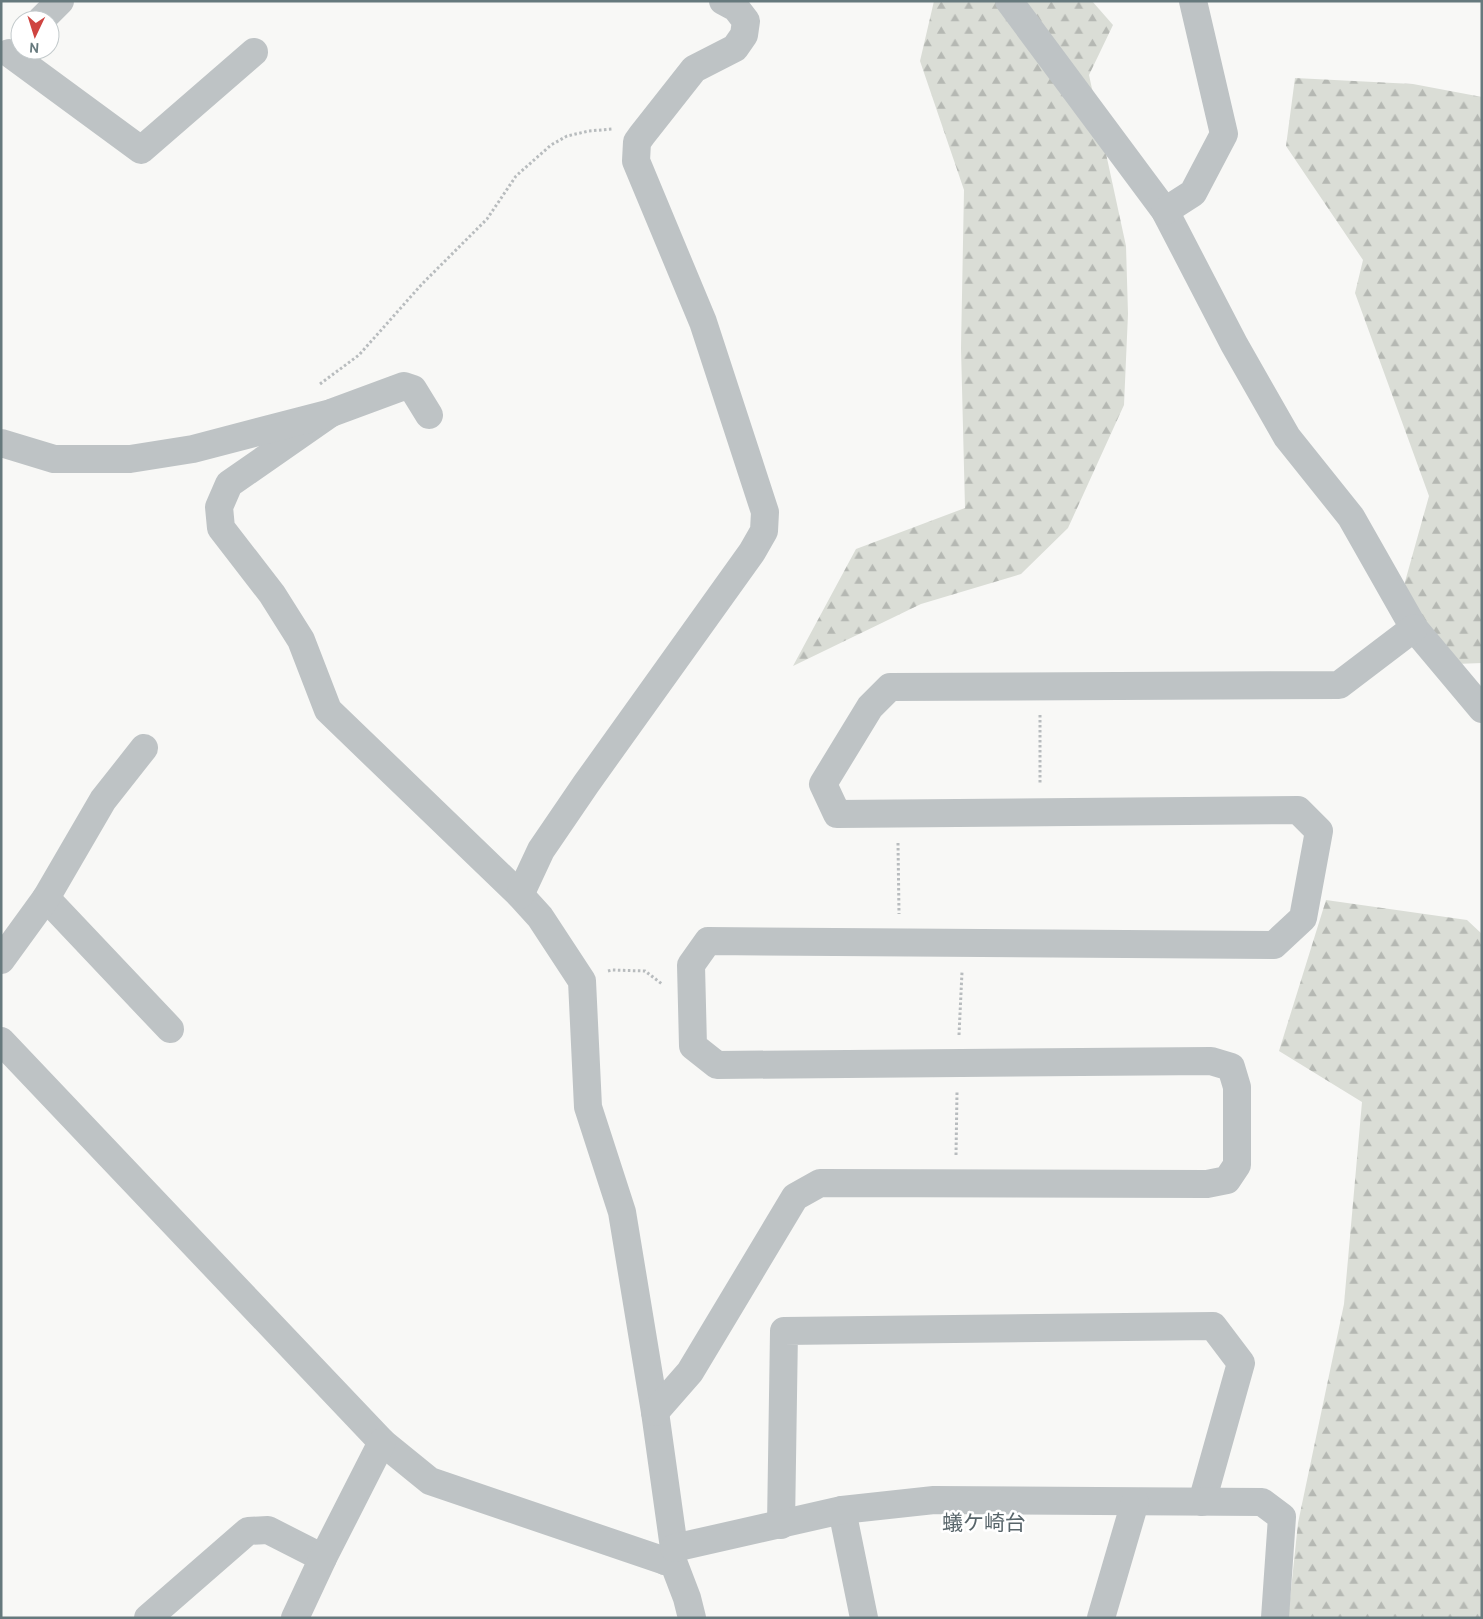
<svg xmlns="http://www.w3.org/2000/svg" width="1483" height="1619" viewBox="0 0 1483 1619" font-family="Cabin,'Noto Sans JP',sans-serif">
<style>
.forest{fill:url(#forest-firs)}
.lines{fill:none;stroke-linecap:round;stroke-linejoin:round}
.path{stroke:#b8bcbe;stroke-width:3;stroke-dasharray:2.5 2.5;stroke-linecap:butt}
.minor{stroke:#bec3c5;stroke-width:28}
.labels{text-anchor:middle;stroke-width:5;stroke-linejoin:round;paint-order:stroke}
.quarter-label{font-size:21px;fill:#58656a;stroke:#fff}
</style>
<defs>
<pattern id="forest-firs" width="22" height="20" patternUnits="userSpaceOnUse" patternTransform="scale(1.25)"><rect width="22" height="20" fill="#daddd6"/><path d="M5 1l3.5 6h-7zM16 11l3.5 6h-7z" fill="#b5b8b3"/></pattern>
</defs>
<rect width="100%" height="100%" fill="#f8f8f6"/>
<g class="forest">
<path d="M 934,1 L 1092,1 L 1113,25 L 1089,75 L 1126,246 L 1128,314 L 1124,405 L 1068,528 L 1021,574 L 921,604 L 793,666 L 856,549 L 965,508 L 961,348 L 964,190 L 920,61 Z"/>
<path d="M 1295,78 L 1413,84 L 1482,97 L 1482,663 L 1456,664 L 1403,589 L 1429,496 L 1355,293 L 1363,260 L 1286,146 Z"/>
<path d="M 1326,900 L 1467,920 L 1482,934 L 1482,1618 L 1288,1618 L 1298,1523 L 1344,1304 L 1362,1102 L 1279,1051 Z"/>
</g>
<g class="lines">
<g class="path">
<path d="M 320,384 L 359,355 L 422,284 L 487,219 L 516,176 L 551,145 L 567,136 L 589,131 L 612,129"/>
<path d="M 1040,715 L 1040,784"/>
<path d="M 898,843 L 899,914"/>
<path d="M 608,971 L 612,970 L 645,971 L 662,984"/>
<path d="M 959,1035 L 962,972"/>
<path d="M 956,1155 L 957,1092"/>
</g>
<g class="minor">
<path d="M 1009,1 L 1165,211 L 1234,344 L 1287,437 L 1351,517 L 1414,628 L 1482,709"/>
<path d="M 41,20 L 60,1"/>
<path d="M 9,53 L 141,150 L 254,52"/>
<path d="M 1165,211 L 1193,193 L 1224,134 L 1193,1"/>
<path d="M 331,413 L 229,484 L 219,507 L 221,528 L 272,594 L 301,640 L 328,710 L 520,895 L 540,917 L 582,981 L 588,1107 L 622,1212 L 655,1412 L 674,1548 L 665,1561"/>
<path d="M 1,443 L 54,459 L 130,459 L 193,449 L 331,413 L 404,386 L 413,389 L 429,415"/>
<path d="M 520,895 L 541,850 L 586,784 L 752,552 L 764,531 L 765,512 L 703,322 L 636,161 L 637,142 L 642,135 L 694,69 L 735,48 L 744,35 L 746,21 L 736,8 L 723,1"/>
<path d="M 46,898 L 170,1029"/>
<path d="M 1,960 L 46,898 L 103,800 L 144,748"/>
<path d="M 1,1041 L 382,1442 L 430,1481 L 674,1564 L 687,1598 L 692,1618"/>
<path d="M 655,1412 L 690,1372 L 795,1197 L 820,1183 L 1207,1184 L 1227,1180 L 1237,1165 L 1237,1087 L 1231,1067 L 1211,1061 L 717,1065 L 693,1046 L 691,965 L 708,941 L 1274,945 L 1303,918 L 1319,831 L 1298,810 L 837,814 L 823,784 L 870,707 L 890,687 L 1339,685 L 1414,628"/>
<path d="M 842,1510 L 864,1618"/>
<path d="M 781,1525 L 784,1331 L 1213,1326 L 1241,1363 L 1202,1502"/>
<path d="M 674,1548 L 842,1510 L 934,1500 L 1262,1502 L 1282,1517 L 1275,1618"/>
<path d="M 148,1618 L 248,1531 L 268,1530 L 323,1558"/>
<path d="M 295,1618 L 323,1558 L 382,1442"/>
<path d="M 1101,1618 L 1135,1502"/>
</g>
</g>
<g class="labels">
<g class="quarter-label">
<text x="984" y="1530">蟻ケ崎台</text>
</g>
</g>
<rect width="1483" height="1619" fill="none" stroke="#66797d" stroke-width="5"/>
<g transform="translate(35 35) rotate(184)"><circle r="24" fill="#ffffff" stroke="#c2c9cb"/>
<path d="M0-4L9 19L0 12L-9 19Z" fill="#cf4440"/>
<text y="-8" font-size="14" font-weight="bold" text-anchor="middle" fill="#66797d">N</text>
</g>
</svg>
